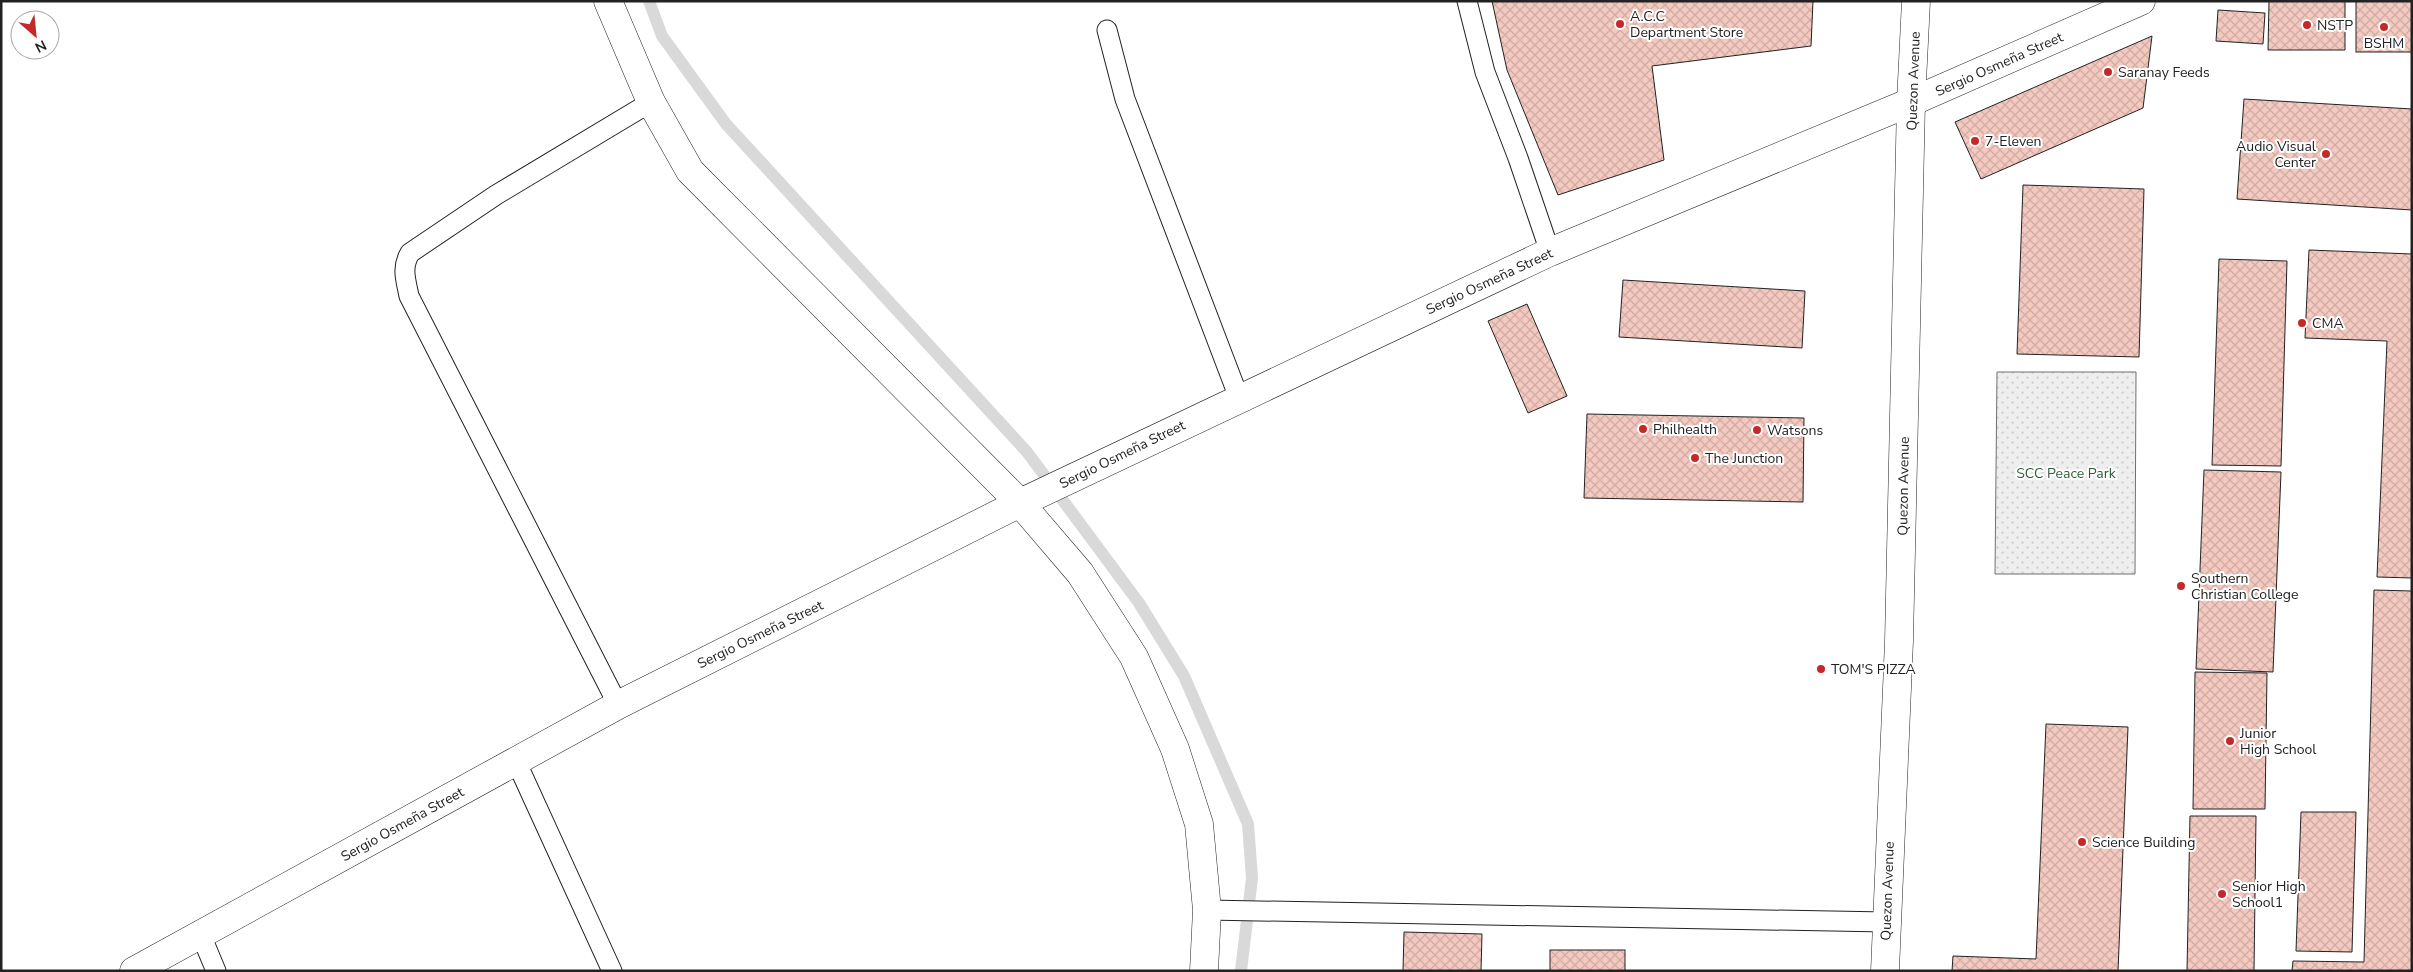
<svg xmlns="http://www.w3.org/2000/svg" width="2413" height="972" viewBox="0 0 2413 972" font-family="'Nunito Sans',sans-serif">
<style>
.garden{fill:url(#garden-dots);stroke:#6f6f6f}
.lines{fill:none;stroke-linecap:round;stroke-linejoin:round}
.stream{stroke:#d9d9d9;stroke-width:12}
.building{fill:url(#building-cross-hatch);stroke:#222}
.lane-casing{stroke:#222;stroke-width:21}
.street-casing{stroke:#222;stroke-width:29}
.secondary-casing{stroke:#222;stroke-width:29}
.primary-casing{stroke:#222;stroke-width:29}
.lane{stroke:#fff;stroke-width:19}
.street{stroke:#fff;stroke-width:28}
.secondary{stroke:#fff;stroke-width:28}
.primary{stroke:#fff;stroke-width:28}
.poi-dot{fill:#c62828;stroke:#fff;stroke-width:2}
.labels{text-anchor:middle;stroke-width:4;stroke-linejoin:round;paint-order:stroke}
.poi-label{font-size:14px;fill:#222;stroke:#fff;text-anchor:start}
.street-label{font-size:14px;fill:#222;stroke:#fff}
.park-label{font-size:14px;fill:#2f5e38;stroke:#fff}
</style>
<defs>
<pattern id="garden-dots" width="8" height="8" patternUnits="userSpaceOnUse" patternTransform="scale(1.25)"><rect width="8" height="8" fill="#eee"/><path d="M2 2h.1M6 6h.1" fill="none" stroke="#ccc" stroke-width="1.8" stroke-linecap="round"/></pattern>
<pattern id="building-cross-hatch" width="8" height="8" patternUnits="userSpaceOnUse" patternTransform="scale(1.25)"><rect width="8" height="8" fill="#f3c9c0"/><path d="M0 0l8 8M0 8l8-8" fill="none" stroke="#d0aca5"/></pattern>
</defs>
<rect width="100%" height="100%" fill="#fff"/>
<path class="garden" d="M 1997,372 L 2136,372 L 2135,574 L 1995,574 Z"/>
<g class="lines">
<path class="stream" d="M 649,1 L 662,36 L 726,124 L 1027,452 L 1139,603 L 1184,676 L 1248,824 L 1252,878 L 1241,971"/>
</g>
<g class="building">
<path d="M 1492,1 L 1813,1 L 1811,46 L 1652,66 L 1664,160 L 1558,195 L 1507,70 Z"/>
<path d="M 2269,1 L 2345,1 L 2345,50 L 2268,50 Z"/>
<rect x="2356" y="1" width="56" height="51"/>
<path d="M 2218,10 L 2265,13 L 2263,44 L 2216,41 Z"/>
<path d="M 2152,36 L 2143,108 L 1981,179 L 1955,122 Z"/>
<path d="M 2244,99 L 2412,109 L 2412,210 L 2237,199 Z"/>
<path d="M 2023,185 L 2144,189 L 2139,357 L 2017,354 Z"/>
<path d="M 2309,250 L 2412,254 L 2412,578 L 2377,577 L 2387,341 L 2305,338 Z"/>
<path d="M 2219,259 L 2287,261 L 2281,466 L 2212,465 Z"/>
<path d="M 1623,280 L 1805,291 L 1802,348 L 1619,337 Z"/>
<path d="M 1527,304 L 1567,396 L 1528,413 L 1488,321 Z"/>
<path d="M 1587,414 L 1804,418 L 1803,502 L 1584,498 Z"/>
<path d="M 2204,470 L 2281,472 L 2273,672 L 2196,669 Z"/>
<path d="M 2374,590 L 2412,591 L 2412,971 L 2292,971 L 2293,961 L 2364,962 Z"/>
<path d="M 2195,672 L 2267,673 L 2265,809 L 2193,809 Z"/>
<path d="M 2046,724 L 2128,727 L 2118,971 L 1952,971 L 1953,956 L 2036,959 Z"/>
<path d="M 2301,812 L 2356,812 L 2352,952 L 2296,951 Z"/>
<path d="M 2190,816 L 2256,816 L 2254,971 L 2187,971 Z"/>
<path d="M 1404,932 L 1482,934 L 1481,971 L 1403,971 Z"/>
<rect x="1550" y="950" width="75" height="21"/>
</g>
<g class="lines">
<defs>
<g id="lane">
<path d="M 1467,1 L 1485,72 L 1518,158 L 1550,252"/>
<path d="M 1107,30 L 1125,99 L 1239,398"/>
<path d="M 618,705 L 409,296 C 406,280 401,268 410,253 L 496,195 L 651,102"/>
<path d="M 516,761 L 612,971"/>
<path d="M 1207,910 L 1886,922"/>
<path d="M 201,935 L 216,971"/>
</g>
<path id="street" d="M 1020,503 L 1080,573 L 1134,657 L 1175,749 L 1199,824 L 1207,910 L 1204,971"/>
<g id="secondary">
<path d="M 608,1 L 651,102 L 690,171 L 1020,503"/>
<path d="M 134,971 L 618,705 L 1020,503 L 1550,252 L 1911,102 L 2141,1"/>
</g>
<path id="primary" d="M 1885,971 L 1899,641 L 1911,102 L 1916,1"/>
</defs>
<use href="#lane" class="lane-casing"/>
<use href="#street" class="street-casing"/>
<use href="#secondary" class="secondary-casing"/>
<use href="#primary" class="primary-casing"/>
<use href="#lane" class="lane"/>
<use href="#street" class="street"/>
<use href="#secondary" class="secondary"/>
<use href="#primary" class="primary"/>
</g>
<g class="poi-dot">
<circle cx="1620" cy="24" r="5"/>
<circle cx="2307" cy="25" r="5"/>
<circle cx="2384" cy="27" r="5"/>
<circle cx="2108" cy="72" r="5"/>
<circle cx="1975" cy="141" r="5"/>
<circle cx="2326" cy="154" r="5"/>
<circle cx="2302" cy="323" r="5"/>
<circle cx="1643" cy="429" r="5"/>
<circle cx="1757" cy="430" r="5"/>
<circle cx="1695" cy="458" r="5"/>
<circle cx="2181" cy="586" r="5"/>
<circle cx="1821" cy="669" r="5"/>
<circle cx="2230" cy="741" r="5"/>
<circle cx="2082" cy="842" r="5"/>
<circle cx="2222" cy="894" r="5"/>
</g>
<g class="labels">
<g class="poi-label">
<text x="1630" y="21">A.C.C<tspan x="1630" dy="16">Department Store</tspan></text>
<text x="2317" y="30">NSTP</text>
<text x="2384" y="48" text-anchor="middle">BSHM</text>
<text x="2118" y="77">Saranay Feeds</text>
<text x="1985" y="146">7-Eleven</text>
<text x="2316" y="151" text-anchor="end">Audio Visual<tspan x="2316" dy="16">Center</tspan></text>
<text x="2312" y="328">CMA</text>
<text x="1653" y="434">Philhealth</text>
<text x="1767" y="435">Watsons</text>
<text x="1705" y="463">The Junction</text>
<text x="2191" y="583">Southern<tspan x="2191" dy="16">Christian College</tspan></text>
<text x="1831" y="674">TOM'S PIZZA</text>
<text x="2240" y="738">Junior<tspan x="2240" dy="16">High School</tspan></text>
<text x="2092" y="847">Science Building</text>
<text x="2232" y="891">Senior High<tspan x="2232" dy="16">School1</tspan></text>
</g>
<g class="street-label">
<text transform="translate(1999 64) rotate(-24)" y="5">Sergio Osmeña Street</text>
<text transform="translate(1913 81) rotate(-88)" y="5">Quezon Avenue</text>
<text transform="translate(1489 281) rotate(-25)" y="5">Sergio Osmeña Street</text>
<text transform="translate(1122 454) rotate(-26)" y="5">Sergio Osmeña Street</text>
<text transform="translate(1903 486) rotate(-89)" y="5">Quezon Avenue</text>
<text transform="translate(760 634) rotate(-26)" y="5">Sergio Osmeña Street</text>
<text transform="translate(402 824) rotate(-29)" y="5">Sergio Osmeña Street</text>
<text transform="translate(1887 891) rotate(-88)" y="5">Quezon Avenue</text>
</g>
<g class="park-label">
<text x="2066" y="478">SCC Peace Park</text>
</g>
</g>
<rect width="2413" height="972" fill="none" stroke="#222222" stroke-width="5"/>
<g transform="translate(35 35) rotate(153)"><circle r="24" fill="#ffffff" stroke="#a7a7a7"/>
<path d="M0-4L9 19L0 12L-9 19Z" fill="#c62828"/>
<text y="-8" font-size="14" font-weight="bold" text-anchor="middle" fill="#222222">N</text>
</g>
</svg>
